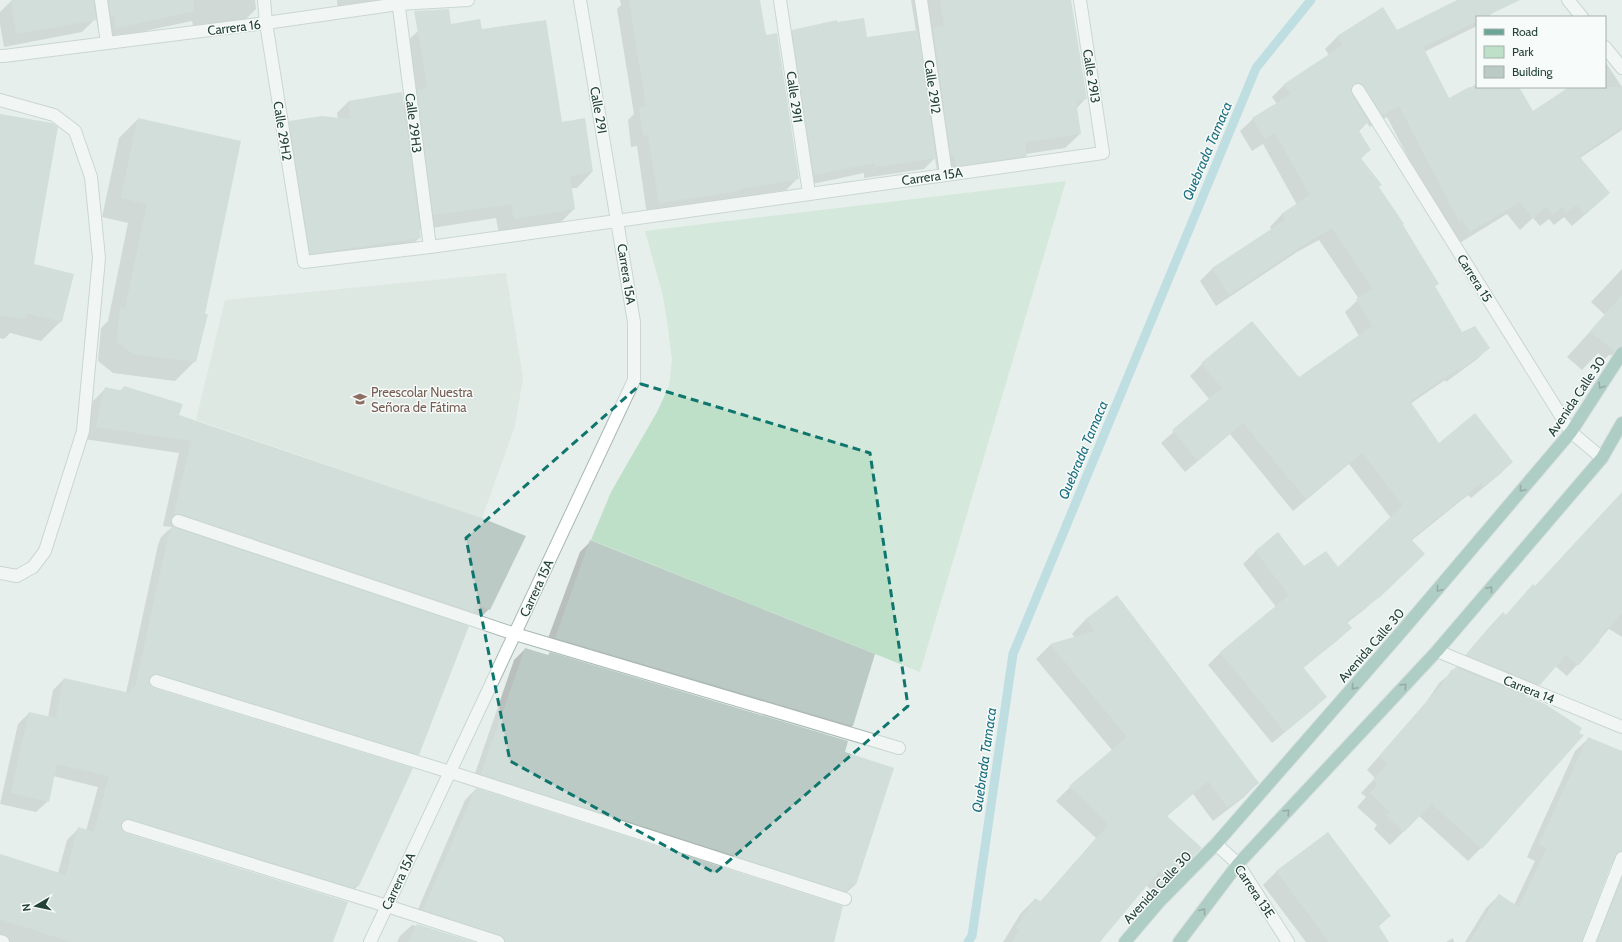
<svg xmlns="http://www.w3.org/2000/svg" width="1622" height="942" viewBox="0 0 1622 942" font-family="Cabin,sans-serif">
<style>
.built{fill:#d4dfda}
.green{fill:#bfe0c8}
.shadow{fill:#0003}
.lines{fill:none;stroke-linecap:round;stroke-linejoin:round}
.stream{stroke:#8ec9d4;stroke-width:9}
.building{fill:#bbcac4}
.minor-casing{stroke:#a8b8b2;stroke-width:14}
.major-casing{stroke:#c2cac8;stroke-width:14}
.minor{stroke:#fff;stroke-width:12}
.major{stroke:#6aa596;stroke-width:12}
.oneway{stroke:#365b51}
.marked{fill:none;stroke:#0f766e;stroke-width:3;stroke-dasharray:8 5;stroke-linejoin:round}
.labels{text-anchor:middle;stroke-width:3;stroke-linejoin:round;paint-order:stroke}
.street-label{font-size:13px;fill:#24423a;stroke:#f7fbf9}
.education-label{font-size:13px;fill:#785e54;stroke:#f7fbf9;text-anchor:start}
.water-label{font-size:14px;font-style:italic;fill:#1c6f80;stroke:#f7fbf9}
</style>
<rect width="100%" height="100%" fill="#e6efeb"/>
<path class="built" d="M 506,273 L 523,378 L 515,426 L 482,518 L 196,420 L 225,300 Z"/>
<path class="green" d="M 1066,181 L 920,672 L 591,540 L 611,492 L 657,412 L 669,386 L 672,360 L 668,328 L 663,296 L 645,231 Z"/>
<g class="shadow">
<path d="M 15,0 L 255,0 L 256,9 L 243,22 L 194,30 L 192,21 L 103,40 L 101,28 L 98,29 L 96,18 L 82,32 L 4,47 L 0,24 L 0,12 L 11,1 Z"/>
<path d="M 337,0 L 380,0 L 372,8 L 338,13 Z"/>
<path d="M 620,0 L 759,0 L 765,36 L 798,178 L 786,190 L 647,215 L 637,146 L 631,147 L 628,120 L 634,114 L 617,9 L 621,5 Z"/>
<path d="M 911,0 L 1070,0 L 1086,98 L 1076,109 L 1080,134 L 1065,148 L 1026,154 L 1026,156 L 1012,170 L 937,170 L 935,158 L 924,169 L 864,178 L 864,173 L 803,186 L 781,42 L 793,30 L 867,38 L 916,31 Z"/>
<path d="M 1459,0 L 1484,0 L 1492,13 L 1488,17 L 1477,17 L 1477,26 L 1424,52 L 1449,99 L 1477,84 L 1477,87 L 1518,87 L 1532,113 L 1570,87 L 1605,87 L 1606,63 L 1622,87 L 1622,130 L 1580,158 L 1609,193 L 1572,226 L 1564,217 L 1554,225 L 1549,219 L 1540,226 L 1533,218 L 1520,230 L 1507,214 L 1458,244 L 1447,232 L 1387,117 L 1370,127 L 1367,123 L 1358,132 L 1370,150 L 1360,159 L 1438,283 L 1434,287 L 1462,333 L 1489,348 L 1476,360 L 1446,382 L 1445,380 L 1410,404 L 1438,444 L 1512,462 L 1500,474 L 1471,498 L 1468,495 L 1411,541 L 1411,567 L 1365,609 L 1347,623 L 1351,628 L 1338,640 L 1303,668 L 1326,697 L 1313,709 L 1272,743 L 1208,665 L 1221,652 L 1276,607 L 1243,564 L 1256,551 L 1304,567 L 1338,568 L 1391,518 L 1349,464 L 1293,511 L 1230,434 L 1185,472 L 1161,443 L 1210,400 L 1190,376 L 1202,364 L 1299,378 L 1359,336 L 1345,312 L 1359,299 L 1319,240 L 1297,252 L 1216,306 L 1200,281 L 1212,269 L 1272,230 L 1270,227 L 1282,214 L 1297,205 L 1263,144 L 1252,151 L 1240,131 L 1253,119 L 1277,104 L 1272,97 L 1285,84 L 1329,55 L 1325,49 L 1338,36 L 1397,31 Z"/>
<path d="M 418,31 L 481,31 L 561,123 L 592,172 L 577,188 L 571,188 L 574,209 L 559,224 L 499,234 L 496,218 L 419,230 L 420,237 L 409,248 L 299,264 L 279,133 L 290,122 L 338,119 L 337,113 L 348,102 L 402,93 L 403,105 L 411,97 L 402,46 Z"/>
<path d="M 0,115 L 33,265 L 61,321 L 41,341 L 10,333 L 4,339 L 0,338 Z"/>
<path d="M 138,119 L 195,361 L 175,381 L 113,373 L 98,361 L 101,328 L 108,321 L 128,223 L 102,217 L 119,138 Z"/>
<path d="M 1622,269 L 1622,347 L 1614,355 L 1609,355 L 1605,359 L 1598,353 L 1582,370 L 1567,357 L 1605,315 L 1591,302 Z"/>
<path d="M 124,387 L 178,415 L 489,609 L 477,621 L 467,618 L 460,625 L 419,754 L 407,765 L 150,686 L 359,885 L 347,896 L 344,895 L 341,898 L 122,831 L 125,834 L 332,942 L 0,942 L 0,855 L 58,873 L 67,840 L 78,829 L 86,831 L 98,787 L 53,776 L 48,801 L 36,812 L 0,804 L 18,724 L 29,713 L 48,717 L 53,690 L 64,679 L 126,693 L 158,545 L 161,537 L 172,527 L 163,526 L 179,453 L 84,439 L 93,401 L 105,389 L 120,391 Z"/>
<path d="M 1622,494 L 1622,637 L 1609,629 L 1567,676 L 1555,666 L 1526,697 L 1481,848 L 1468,861 L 1419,816 L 1390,845 L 1374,829 L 1377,825 L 1357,807 L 1366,797 L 1361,793 L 1375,778 L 1367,770 L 1427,701 L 1439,683 L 1458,667 L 1456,666 L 1492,624 L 1503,613 L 1506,615 L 1533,585 L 1535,587 Z"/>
<path d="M 591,541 L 874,655 L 852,726 L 841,737 L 544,649 L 580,552 Z"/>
<path d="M 1117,597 L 1258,783 L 1243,798 L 1213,821 L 1193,794 L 1166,817 L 1200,848 L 1155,894 L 1146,885 L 1099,942 L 1003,942 L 1021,913 L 1035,899 L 1040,902 L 1096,838 L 1056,801 L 1070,787 L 1112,750 L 1036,659 L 1050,645 L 1075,638 L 1072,634 L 1086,619 Z"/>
<path d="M 525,649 L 844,753 L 855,885 L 836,902 L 471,785 L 514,660 Z"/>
<path d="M 1589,738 L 1622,753 L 1622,942 L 1590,942 L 1617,870 L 1611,864 L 1581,942 L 1465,942 L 1486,908 L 1499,895 L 1514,905 L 1535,861 L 1527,857 L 1575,751 Z"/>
<path d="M 476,789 L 832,942 L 478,942 L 413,921 L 465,800 Z"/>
<path d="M 1328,833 L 1390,916 L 1378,927 L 1388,942 L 1306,942 L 1263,885 L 1276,872 Z"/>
<path d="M 412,925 L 416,926 L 417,925 L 470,942 L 397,942 L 400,936 Z"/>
<path d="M 1453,938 L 1454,942 L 1446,942 Z"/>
</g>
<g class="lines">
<path class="stream" d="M 968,942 L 972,936 L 1013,654 L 1256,68 L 1311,0"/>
</g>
<g class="building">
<path d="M 11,0 L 94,0 L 96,20 L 16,34 Z"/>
<path d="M 109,0 L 193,0 L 194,11 L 116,28 L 114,16 L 111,17 Z"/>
<path d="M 629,0 L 760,0 L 766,35 L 777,33 L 799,179 L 739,189 L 739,191 L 659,203 L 648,135 L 643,136 L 639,107 L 646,106 Z"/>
<path d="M 940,0 L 1071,0 L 1087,99 L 1076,100 L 1081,134 L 1025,142 L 1027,156 L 956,166 L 954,155 L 951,156 L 933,28 L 944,26 Z"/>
<path d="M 1457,0 L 1520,0 L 1485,17 L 1477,17 L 1477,21 L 1423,47 L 1449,98 L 1469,87 L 1519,87 L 1533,111 L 1569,87 L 1622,87 L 1622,127 L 1579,156 L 1610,193 L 1585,215 L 1576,205 L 1567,213 L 1562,207 L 1553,215 L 1546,207 L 1533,218 L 1520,202 L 1470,232 L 1462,219 L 1459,221 L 1399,106 L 1382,115 L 1364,86 L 1358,83 L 1352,86 L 1352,94 L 1369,122 L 1358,129 L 1371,150 L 1360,157 L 1382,185 L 1379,187 L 1404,224 L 1403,225 L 1439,284 L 1435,286 L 1462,332 L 1475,326 L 1490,348 L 1459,371 L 1458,369 L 1410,401 L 1439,443 L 1475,413 L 1513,462 L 1484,486 L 1481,483 L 1411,539 L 1425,554 L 1380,597 L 1346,621 L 1352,628 L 1303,667 L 1327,697 L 1285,732 L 1220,652 L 1289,595 L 1255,551 L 1278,532 L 1304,566 L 1326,551 L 1338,567 L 1403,505 L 1362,453 L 1306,499 L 1243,423 L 1198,461 L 1172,430 L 1222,388 L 1201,363 L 1252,321 L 1299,377 L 1372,326 L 1356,299 L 1373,289 L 1332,228 L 1311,240 L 1229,295 L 1212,268 L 1285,220 L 1281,214 L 1310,195 L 1275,133 L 1265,139 L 1252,118 L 1291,94 L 1284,84 L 1343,45 L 1337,36 L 1383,7 L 1397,30 Z"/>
<path d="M 449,9 L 451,24 L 480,19 L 482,29 L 546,20 L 562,122 L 585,118 L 593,172 L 570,176 L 575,209 L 514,219 L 511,204 L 433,215 L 417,90 L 428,88 L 414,11 Z"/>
<path d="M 864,18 L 867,37 L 918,30 L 936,158 L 875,167 L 875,163 L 814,175 L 792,30 L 837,20 L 837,22 Z"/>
<path d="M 402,92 L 421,238 L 310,254 L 289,121 L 322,116 L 350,119 L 348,101 Z"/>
<path d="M 0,114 L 52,123 L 58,127 L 34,264 L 74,274 L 62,322 L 26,313 L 25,319 L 0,315 Z"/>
<path d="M 138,118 L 241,141 L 205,314 L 208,314 L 196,362 L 133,354 L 117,342 L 120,307 L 125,308 L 147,204 L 121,198 Z"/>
<path d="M 1622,295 L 1622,346 L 1618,347 L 1614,351 L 1590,331 Z"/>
<path d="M 124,386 L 183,404 L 179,415 L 482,518 L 526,536 L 490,610 L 476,605 L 474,612 L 180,514 L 174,515 L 191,441 L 96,427 L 105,387 L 123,391 Z"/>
<path d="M 1622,492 L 1622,613 L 1598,639 L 1600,641 L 1578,666 L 1566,655 L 1540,685 L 1466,655 L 1503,612 L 1506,615 L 1533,584 L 1535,586 Z"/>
<path d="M 172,525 L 176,528 L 469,626 L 419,755 L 158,674 L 154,674 L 149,678 L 149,683 L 154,688 L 413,768 L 359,886 L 354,884 L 353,888 L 130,819 L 126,819 L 121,823 L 121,828 L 126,833 L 348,902 L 333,942 L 71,942 L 0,919 L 0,854 L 66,875 L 78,827 L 94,832 L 109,776 L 57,764 L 49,802 L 11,793 L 29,712 L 56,718 L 64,678 L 130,693 L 132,687 L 135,688 L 169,533 L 170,533 Z"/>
<path d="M 590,540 L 875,654 L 853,726 L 555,638 Z"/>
<path d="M 1117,595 L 1259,783 L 1228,808 L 1208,781 L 1167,816 L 1202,848 L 1170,880 L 1159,871 L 1100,942 L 1012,942 L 1019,930 L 1016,928 L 1035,898 L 1041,902 L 1109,824 L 1069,786 L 1127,737 L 1050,644 L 1095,631 L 1086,619 Z"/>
<path d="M 525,648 L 548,655 L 550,652 L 848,741 L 845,752 L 894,768 L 856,885 L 850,883 L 847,892 L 481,774 Z"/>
<path d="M 1456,667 L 1545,704 L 1582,728 L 1579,733 L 1584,735 L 1482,849 L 1432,804 L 1404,832 L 1386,815 L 1390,812 L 1370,793 L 1378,784 L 1373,779 L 1388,764 L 1379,756 L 1440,687 L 1452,669 L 1453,670 Z"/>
<path d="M 1588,737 L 1622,751 L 1622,851 L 1618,852 L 1615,855 L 1582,942 L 1469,942 L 1499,894 L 1519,907 L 1547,848 L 1539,844 Z"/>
<path d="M 476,788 L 843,906 L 834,942 L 505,942 L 504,937 L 500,935 L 423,910 Z"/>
<path d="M 1328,832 L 1391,916 L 1378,925 L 1389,942 L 1329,942 L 1276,871 Z"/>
<path d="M 1622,879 L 1622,942 L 1597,942 Z"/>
<path d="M 417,924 L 474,942 L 409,942 Z"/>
</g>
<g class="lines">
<defs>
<g id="minor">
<path d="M 101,0 L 107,43"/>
<path d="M 264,0 L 266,23 L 304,262 L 430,247 L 1103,153 L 1080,0"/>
<path d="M 398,0 L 430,247"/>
<path d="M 780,0 L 809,193"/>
<path d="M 921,0 L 946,174"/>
<path d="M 1568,0 L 1582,17"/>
<path d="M 1605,47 L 1622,68"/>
<path d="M 0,56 L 4,56 L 266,23 L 398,4 L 468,0"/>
<path d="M 1358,90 L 1571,432 L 1602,458"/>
<path d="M 0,100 L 54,115 L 75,131 L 91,177 L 99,258 L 83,431 L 45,551 L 33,567 L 17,576 L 0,573"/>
<path d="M 178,521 L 515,634 L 899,748"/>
<path d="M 1437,651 L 1622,727"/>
<path d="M 156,681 L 450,772 L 845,899"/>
<path d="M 128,826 L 387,906 L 498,942"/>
<path d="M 1216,844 L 1238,864 L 1288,942"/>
<path d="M 0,941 L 3,942"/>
<path d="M 370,942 L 634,380 L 634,322 L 580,0"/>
<path d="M 1589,942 L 1622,858"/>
</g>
<g id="major">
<path d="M 1125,942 L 1159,902 L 1216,844 L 1402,631 L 1571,432 L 1622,353"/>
<path d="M 1179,942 L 1238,864 L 1437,651 L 1602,458 L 1622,423"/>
</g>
</defs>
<use href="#minor" class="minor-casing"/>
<use href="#major" class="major-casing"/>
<use href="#minor" class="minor"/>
<use href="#major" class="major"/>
</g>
<defs><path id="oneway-chevron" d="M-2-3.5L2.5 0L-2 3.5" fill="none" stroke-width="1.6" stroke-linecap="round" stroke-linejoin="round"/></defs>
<g class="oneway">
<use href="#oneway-chevron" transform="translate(1601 386) rotate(123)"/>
<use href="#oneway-chevron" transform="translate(1522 489) rotate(130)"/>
<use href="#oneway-chevron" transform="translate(1439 589) rotate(130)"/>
<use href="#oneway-chevron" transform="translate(1490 589) rotate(-49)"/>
<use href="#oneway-chevron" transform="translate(1404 686) rotate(-47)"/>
<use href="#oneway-chevron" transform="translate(1354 687) rotate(131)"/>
<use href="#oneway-chevron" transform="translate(1287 812) rotate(-47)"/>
<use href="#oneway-chevron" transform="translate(1203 911) rotate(-53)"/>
</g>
<path d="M0 0H1622V942H0ZM 641,384 L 870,453 L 908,706 L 715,873 L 510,761 L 466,538 Z" fill="#e6efeb" fill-opacity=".55" fill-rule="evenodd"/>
<path class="marked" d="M 641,384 L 870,453 L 908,706 L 715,873 L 510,761 L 466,538 Z"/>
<defs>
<symbol id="school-bare" viewBox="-9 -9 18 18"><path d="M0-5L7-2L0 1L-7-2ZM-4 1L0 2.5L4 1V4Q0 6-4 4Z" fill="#8d6e63" stroke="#f7fbf9" stroke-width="2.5" paint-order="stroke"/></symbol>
</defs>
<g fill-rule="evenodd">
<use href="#school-bare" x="350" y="389" width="20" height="20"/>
</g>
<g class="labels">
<g class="street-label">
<text transform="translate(234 27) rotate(-7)" y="5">Carrera 16</text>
<text transform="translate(1092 76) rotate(81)" y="5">Calle 29I3</text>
<text transform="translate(933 87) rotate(82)" y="5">Calle 29I2</text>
<text transform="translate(795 97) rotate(82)" y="5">Calle 29I1</text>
<text transform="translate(599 110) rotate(80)" y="5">Calle 29I</text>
<text transform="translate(414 123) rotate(83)" y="5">Calle 29H3</text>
<text transform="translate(283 131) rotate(81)" y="5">Calle 29H2</text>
<text transform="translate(932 176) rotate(-8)" y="5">Carrera 15A</text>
<text transform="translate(627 274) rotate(81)" y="5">Carrera 15A</text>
<text transform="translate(1475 278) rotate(58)" y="5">Carrera 15</text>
<text transform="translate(1576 396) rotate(-56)" y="5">Avenida Calle 30</text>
<text transform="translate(536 588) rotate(-65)" y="5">Carrera 15A</text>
<text transform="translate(1371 645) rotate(-49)" y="5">Avenida Calle 30</text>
<text transform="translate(1529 689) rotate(22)" y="5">Carrera 14</text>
<text transform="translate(398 881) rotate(-65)" y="5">Carrera 15A</text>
<text transform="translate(1157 887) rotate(-47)" y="5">Avenida Calle 30</text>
<text transform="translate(1255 891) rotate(56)" y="5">Carrera 13E</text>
</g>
<g class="education-label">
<text x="371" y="397">Preescolar Nuestra<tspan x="371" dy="15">Señora de Fátima</tspan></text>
</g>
<g class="water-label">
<text transform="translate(1207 151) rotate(-67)" y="5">Quebrada Tamaca</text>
<text transform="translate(1083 450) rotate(-67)" y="5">Quebrada Tamaca</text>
<text transform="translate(984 760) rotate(-82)" y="5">Quebrada Tamaca</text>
</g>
</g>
<rect x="1476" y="16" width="130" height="72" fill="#f7fbf9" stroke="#a3b1ad"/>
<rect x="1484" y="29" width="20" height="6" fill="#6aa596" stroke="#a3b1ad"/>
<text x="1512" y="36" font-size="12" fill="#24423a">Road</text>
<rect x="1484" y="46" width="20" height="12" fill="#bfe0c8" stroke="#a3b1ad"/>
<text x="1512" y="56" font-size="12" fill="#24423a">Park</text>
<rect x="1484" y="66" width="20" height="12" fill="#bbcac4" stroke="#a3b1ad"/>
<text x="1512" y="76" font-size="12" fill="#24423a">Building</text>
<g transform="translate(36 906) rotate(261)" stroke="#f7fbf9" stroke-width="3" paint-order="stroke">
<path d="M0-3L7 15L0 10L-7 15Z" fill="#24423a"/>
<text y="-6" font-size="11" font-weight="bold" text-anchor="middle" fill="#24423a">N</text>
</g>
</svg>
